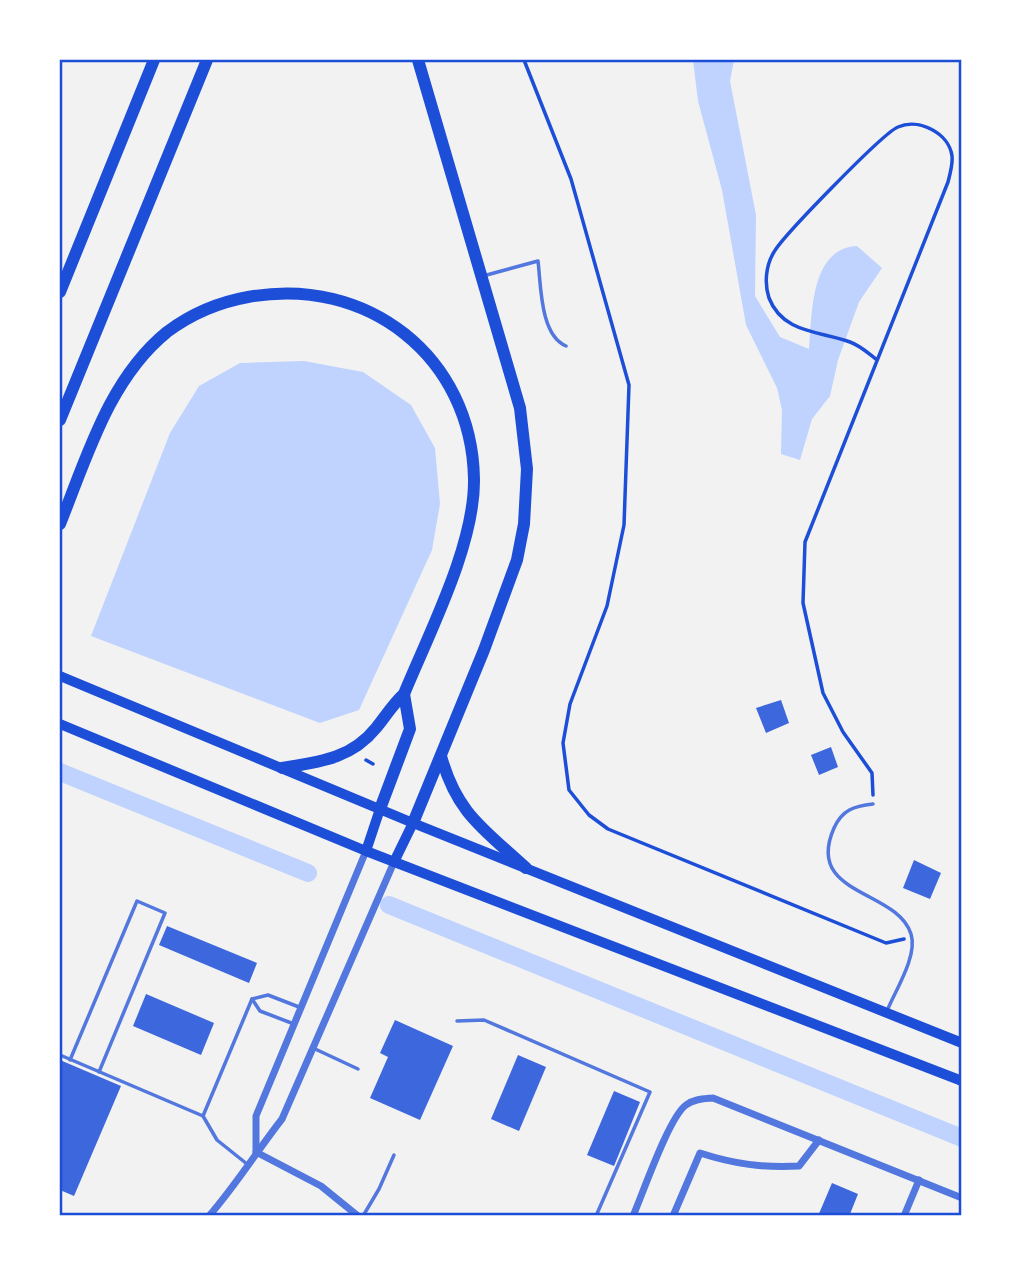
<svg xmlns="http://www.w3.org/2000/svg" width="1021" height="1275" viewBox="0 0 1021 1275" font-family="'Roboto Condensed',sans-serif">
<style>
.water{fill:#bfd3fe}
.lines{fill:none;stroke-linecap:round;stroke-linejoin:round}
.canal{stroke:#bfd3fe;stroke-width:18}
.building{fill:#3d67dc}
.path{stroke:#1d4ed8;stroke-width:3.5}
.service{stroke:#5277de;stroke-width:3.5}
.minor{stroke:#5277de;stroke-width:7}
.primary{stroke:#1d4ed8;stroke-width:10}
.motorway{stroke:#1d4ed8;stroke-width:12}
.neatline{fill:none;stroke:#1d4ed8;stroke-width:2.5}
</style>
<rect width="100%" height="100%" fill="#f2f2f2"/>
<g class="water">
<path d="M 693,60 L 734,60 L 730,81 L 756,215 L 755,296 L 780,337 L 809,349 C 812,315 810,248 857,246 L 882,268 L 859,302 L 838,360 L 830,396 L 812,419 L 800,460 L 781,454 L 782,410 L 777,388 L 746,325 L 722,190 L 698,101 Z"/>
<path d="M 304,361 L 363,372 L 411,405 L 435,448 L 440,504 L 432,550 L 359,710 L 320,723 L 91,636 L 170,433 L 199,386 L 240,363 Z"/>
</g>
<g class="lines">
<g class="canal">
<path d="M 60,772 L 308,873"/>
<path d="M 389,905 L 962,1138"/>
</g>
</g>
<g class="building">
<path d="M 781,700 L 789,723 L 766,733 L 756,708 Z"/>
<path d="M 831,747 L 838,767 L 819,775 L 811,755 Z"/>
<path d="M 914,860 L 941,873 L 930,899 L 903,888 Z"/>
<path d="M 167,926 L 257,963 L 249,983 L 159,945 Z"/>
<path d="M 146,994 L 214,1023 L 201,1055 L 133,1026 Z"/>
<path d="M 395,1020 L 453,1046 L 420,1120 L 370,1098 L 388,1057 L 380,1053 Z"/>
<path d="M 518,1055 L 546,1067 L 519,1131 L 491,1119 Z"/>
<path d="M 60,1060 L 121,1086 L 74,1196 L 60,1190 Z"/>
<path d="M 614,1091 L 640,1102 L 614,1166 L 587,1155 Z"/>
<path d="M 832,1183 L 858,1194 L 850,1214 L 854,1216 L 818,1216 Z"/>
</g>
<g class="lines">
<g class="path">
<path d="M 524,60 L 571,179 L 629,385 L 624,525 L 607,606 L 570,704 L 563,743 L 569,790 L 589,815 L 608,829 L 886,943 L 904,939"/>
<path d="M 366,760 L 373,764"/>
<path d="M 873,795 L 872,773 L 843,732 L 823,693 L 803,603 L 805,542 L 948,182 C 950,174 953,164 952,156 C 949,133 919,118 898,127 C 883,133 783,236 774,252 C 766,265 764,283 769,298 C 783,334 821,331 850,342 C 861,346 868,353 877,360"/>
</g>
<g class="service">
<path d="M 483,276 L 538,261 C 541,285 540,335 566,346"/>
<path d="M 873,804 C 854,806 842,810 834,828 C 804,896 897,889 911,934 C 918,956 895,991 887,1011"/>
<path d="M 457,1021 L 484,1020 L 650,1092 L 596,1216"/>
<path d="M 294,1024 L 260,1011 L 252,999 L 268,995 L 299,1007"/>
<path d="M 313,1048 L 358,1069"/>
<path d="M 60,1055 L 203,1116 L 217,1140 L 247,1164"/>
<path d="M 70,1060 L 137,901 L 165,913 L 99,1072"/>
<path d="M 203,1116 L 252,999"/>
<path d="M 363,1216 L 379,1189 L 394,1155"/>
</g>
<g class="minor">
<path d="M 256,1151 L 256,1116 L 366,851"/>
<path d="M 256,1152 L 321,1186 L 358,1216"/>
<path d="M 209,1216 C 236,1185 257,1151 282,1119 L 394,862"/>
<path d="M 633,1216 C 643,1193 669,1117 686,1105 C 694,1099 703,1099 713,1098 L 962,1198"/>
<path d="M 673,1216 L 700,1153 C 734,1164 763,1168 799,1166 L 819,1140"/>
<path d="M 904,1216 L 919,1180"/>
</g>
<g class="primary">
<path d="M 60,676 L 413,823 L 962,1043"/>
<path d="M 60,724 L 366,851 L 962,1081"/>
<path d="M 366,851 L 380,809"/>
<path d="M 394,862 L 413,823"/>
</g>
<g class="motorway">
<path d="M 60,292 L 154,60"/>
<path d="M 60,420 L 207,60"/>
<path d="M 60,524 C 87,457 109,379 167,332 C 191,314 220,302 248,297 C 367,275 472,357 474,479 C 475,545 429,633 404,694 C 392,705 386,716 376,728 C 351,759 319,762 282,768"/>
<path d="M 441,756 C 457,814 484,829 526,868"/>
<path d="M 380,809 L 410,729 L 404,694"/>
<path d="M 413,823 L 484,650 L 517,560 L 524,524 L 527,469 L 520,408 L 418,60"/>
</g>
</g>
<rect width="1021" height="1275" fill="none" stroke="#ffffff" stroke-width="122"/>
<rect x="61" y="61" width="899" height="1153" class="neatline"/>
</svg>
